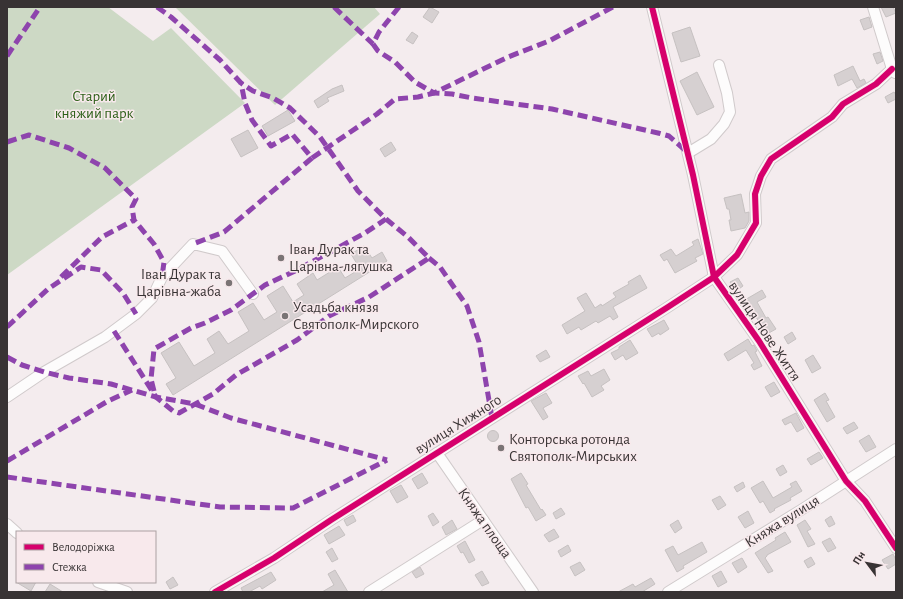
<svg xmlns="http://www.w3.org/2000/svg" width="903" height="599" viewBox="0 0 903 599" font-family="'Alegreya Sans',sans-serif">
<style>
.green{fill:#cdd9c5}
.building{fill:#d6d0d1;stroke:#c6c1c1}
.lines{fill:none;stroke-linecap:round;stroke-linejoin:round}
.minor-casing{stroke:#d0cacb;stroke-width:12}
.minor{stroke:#fdfcfc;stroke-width:10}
.quiet{stroke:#8e44ad;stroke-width:5;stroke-dasharray:10 5;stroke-linecap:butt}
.cycleway-casing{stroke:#f8e9ec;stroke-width:8}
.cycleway{stroke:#d6006c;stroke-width:6}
.poi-dot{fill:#7a7475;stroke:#f8e9ec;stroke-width:1.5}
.labels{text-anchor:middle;stroke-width:3;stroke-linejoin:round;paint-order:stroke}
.park-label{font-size:15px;fill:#2c5f17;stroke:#f8e9ec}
.poi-label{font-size:15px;fill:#383334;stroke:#f8e9ec;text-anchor:start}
.street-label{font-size:15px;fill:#383334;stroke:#f8e9ec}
</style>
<rect width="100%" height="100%" fill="#f4ecee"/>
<g class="green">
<path d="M 7,7 L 108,7 L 153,41 L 171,28 L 245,103 L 7,275 Z"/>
<path d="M 175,7 L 374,7 L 380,14 L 275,105 Z"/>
</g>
<g class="building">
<path d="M 430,7 L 439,12 L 432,23 L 423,17 Z"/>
<path d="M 881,7 L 893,7 L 896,13 L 886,17 Z"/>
<path d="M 869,17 L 872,27 L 864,30 L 860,20 Z"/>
<path d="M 690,27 L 700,56 L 681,62 L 672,33 Z"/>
<path d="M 412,32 L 418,36 L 413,44 L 406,40 Z"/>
<path d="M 880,52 L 883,61 L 877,64 L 873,54 Z"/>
<path d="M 853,66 L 860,81 L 864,79 L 866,83 L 857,88 L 852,79 L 838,86 L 834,75 Z"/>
<path d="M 697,72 L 714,107 L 697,115 L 680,81 Z"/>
<path d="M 342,85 L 344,91 L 327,98 L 329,101 L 318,108 L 314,101 L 332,89 Z"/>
<path d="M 894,92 L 896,95 L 896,99 L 888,103 L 885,97 Z"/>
<path d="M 288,110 L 295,121 L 268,136 L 262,126 Z"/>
<path d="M 248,130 L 258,148 L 241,157 L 231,139 Z"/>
<path d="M 391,142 L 396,150 L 385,157 L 380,149 Z"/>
<path d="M 741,194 L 745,213 L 749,212 L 749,221 L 745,228 L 731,231 L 729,220 L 731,220 L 729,209 L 727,209 L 724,198 Z"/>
<path d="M 698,239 L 703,254 L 695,258 L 697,261 L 675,273 L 667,259 L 664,261 L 660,255 L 671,249 L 676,256 L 694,245 L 692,242 Z"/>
<path d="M 364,246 L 372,258 L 382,252 L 387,261 L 173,395 L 166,384 L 176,378 L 161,353 L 179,342 L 194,366 L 215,353 L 207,339 L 219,331 L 228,344 L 249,331 L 238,312 L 253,303 L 264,320 L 277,312 L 267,296 L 283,286 L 293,302 L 304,295 L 297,284 L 313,273 L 317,280 L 338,267 L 345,278 L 360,269 L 351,254 Z"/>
<path d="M 640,275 L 647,288 L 613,307 L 618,317 L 613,320 L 610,316 L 598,323 L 596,321 L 581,330 L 579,327 L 567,334 L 562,325 L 585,311 L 577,298 L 586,293 L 595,308 L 601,304 L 602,306 L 616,297 L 613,293 L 629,284 L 628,282 Z"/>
<path d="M 738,278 L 743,286 L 736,291 L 730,282 Z"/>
<path d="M 762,290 L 766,297 L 757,302 L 766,318 L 768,317 L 776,329 L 767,334 L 754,314 L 752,316 L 743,301 Z"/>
<path d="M 664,320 L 669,329 L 660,335 L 659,333 L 652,337 L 647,329 Z"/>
<path d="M 792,332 L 796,339 L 788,344 L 784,337 Z"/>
<path d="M 748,339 L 752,346 L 754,345 L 757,351 L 755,352 L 762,366 L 754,370 L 751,365 L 754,363 L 746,350 L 728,361 L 724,354 Z"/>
<path d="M 630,340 L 638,353 L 626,360 L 623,355 L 615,360 L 611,353 L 619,349 L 619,347 Z"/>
<path d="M 546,350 L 550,357 L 540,362 L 536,356 Z"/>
<path d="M 813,355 L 821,368 L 812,373 L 805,360 Z"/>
<path d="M 604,369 L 610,380 L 601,386 L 604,390 L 592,397 L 584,383 L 583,384 L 578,376 L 588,371 L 591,376 Z"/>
<path d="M 774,382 L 780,392 L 771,397 L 765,387 Z"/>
<path d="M 546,393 L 552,403 L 543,408 L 548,417 L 543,420 L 531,401 Z"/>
<path d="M 825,393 L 829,400 L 826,401 L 835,417 L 827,422 L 814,400 Z"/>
<path d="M 796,413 L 804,428 L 797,432 L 791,422 L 785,425 L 782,420 Z"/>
<path d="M 854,422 L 858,428 L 847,434 L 843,428 Z"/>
<circle cx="493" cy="436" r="5.5"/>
<path d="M 869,435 L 876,447 L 866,452 L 859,441 Z"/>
<path d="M 819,452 L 823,458 L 811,465 L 807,459 Z"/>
<path d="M 783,465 L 787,472 L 780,476 L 776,469 Z"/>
<path d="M 422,473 L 428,483 L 418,489 L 412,479 Z"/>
<path d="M 521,473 L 528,484 L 526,485 L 541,510 L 542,509 L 546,515 L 536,521 L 528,507 L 526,508 L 511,479 Z"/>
<path d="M 763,481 L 773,498 L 792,487 L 790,484 L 796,481 L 802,491 L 790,498 L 791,500 L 774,509 L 775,510 L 770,513 L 763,501 L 760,503 L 751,488 Z"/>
<path d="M 743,482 L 745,487 L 737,492 L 734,487 Z"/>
<path d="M 401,485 L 408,497 L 397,503 L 390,491 Z"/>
<path d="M 720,496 L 726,505 L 718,510 L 712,500 Z"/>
<path d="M 561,508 L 565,514 L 556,519 L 553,513 Z"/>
<path d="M 748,511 L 754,523 L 745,528 L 738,517 Z"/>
<path d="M 433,513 L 439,522 L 433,526 L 428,516 Z"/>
<path d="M 353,515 L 356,521 L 347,526 L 344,520 Z"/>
<path d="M 831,516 L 835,524 L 829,527 L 825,520 Z"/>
<path d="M 452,520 L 457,529 L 446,535 L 442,527 Z"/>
<path d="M 678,520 L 682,528 L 675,533 L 670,525 Z"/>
<path d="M 805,520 L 811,529 L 807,531 L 815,544 L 808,547 L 797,525 Z"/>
<path d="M 339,526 L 345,535 L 329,544 L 324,535 Z"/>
<path d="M 554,529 L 559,537 L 549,542 L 544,535 Z"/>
<path d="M 785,532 L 791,542 L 767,555 L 767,556 L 765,558 L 773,571 L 768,573 L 755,553 L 776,540 L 775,538 Z"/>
<path d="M 830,538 L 836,548 L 828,552 L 822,542 Z"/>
<path d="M 465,541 L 475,560 L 469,563 L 463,552 L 461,553 L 457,546 Z"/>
<path d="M 702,542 L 707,552 L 683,566 L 684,568 L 677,572 L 665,550 L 673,546 L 678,555 Z"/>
<path d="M 568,545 L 571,551 L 561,557 L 558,551 Z"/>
<path d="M 332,548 L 338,559 L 332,562 L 326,552 Z"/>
<path d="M 893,554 L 896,560 L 896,564 L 888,569 L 882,560 Z"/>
<path d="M 811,557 L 815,564 L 808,568 L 804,561 Z"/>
<path d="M 742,558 L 747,567 L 738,573 L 732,563 Z"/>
<path d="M 580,562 L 585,570 L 575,576 L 570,567 Z"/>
<path d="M 420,567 L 424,574 L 416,578 L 412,572 Z"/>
<path d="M 335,570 L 348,592 L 322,592 L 334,585 L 328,574 Z"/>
<path d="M 482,571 L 489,583 L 482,586 L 475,575 Z"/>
<path d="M 721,571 L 727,582 L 718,587 L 712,576 Z"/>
<path d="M 271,572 L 276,580 L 262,589 L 260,586 L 249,592 L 243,592 L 241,588 Z"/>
<path d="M 173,577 L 178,585 L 170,589 L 166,582 Z"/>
<path d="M 651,578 L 655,584 L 642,592 L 618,592 L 633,584 L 635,587 Z"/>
<path d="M 16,582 L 36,582 L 31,591 Z"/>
<path d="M 50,584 L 63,592 L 45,592 Z"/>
</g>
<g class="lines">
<defs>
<g id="minor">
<path d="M 652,7 L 693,175 L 714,277 L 759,341 L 846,481 L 865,501 L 896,548"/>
<path d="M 873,7 L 892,69 L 895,73"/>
<path d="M 688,153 L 711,139 L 724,124 L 730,112 L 727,93 L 719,65"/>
<path d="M 7,397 L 44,372 L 105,337 L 136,314 L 152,298 L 162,277 L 193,244 L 222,251 L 253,294"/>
<path d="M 437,453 L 533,592"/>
<path d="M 7,524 L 17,533"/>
<path d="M 98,582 L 127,592"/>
<path d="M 215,592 L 274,558 L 331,520 L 668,307 L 714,277 L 737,255 L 756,223 L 755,194 L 761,176 L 771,159 L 832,117 L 843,104 L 876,84 L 892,69"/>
<path d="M 369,592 L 483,520"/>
<path d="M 668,592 L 801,510 L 896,449"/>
</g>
</defs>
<use href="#minor" class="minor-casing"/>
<use href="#minor" class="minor"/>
<g class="quiet">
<path d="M 157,7 L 171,17 L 220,60 L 241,83 L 245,103 L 252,120 L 271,146 L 292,134 L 312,158 L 224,232 L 193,244"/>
<path d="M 334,7 L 373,44"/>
<path d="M 399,7 L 379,32 L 373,44 L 378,51 L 395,62 L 415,82 L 434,93 L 452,94 L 472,98 L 552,109 L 658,133 L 669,136 L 686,151"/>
<path d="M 7,56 L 40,7"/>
<path d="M 7,142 L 29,135 L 69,148 L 105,168 L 136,199 L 132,207 L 134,220 L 154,244 L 164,262 L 162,277"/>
<path d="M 312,158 L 377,114 L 395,99 L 418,97 L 434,93 L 508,57 L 549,41 L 613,7"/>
<path d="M 429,258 L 440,267 L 467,306 L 479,342 L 492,418"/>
<path d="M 61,277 L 102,237 L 134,220"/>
<path d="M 7,327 L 48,289 L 81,267 L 101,270 L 123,293 L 136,314"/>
<path d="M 114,331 L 156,397 L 173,411 L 179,413 L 213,394 L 236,375 L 297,340 L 329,316 L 369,297 L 429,258 L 408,237 L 386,219 L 358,191 L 320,137 L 290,108 L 273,98 L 253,91 L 241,83"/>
<path d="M 7,357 L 22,365 L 44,372 L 69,378 L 111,384 L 156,397 L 195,404 L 231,418 L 387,460"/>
<path d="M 154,391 L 151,379 L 154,349 L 191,328 L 205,323 L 231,310 L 265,285 L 297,270 L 365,233 L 386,219"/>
<path d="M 7,461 L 108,401 L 132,390"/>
<path d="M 7,477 L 220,507 L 293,508 L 387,460"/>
</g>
<defs>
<g id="cycleway">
<path d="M 652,7 L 693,175 L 714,277 L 759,341 L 846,481 L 865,501 L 896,548"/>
<path d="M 215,592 L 274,558 L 331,520 L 668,307 L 714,277 L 737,255 L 756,223 L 755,194 L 761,176 L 771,159 L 832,117 L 843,104 L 876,84 L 892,69"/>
</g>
</defs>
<use href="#cycleway" class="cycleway-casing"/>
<use href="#cycleway" class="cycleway"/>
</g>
<g class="poi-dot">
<circle cx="281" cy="258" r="4"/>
<circle cx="229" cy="283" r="4"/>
<circle cx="285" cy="316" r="4"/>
<circle cx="501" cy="448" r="4"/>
</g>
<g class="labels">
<g class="park-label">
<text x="94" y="101">Старий<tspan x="94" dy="17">княжий парк</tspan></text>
</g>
<g class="poi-label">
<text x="289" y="254">Іван Дурак та<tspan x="289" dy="17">Царівна-лягушка</tspan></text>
<text x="221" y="279" text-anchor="end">Іван Дурак та<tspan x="221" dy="17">Царівна-жаба</tspan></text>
<text x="293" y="312">Усадьба князя<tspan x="293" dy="17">Святополк-Мирского</tspan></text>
<text x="509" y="444">Конторська ротонда<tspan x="509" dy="17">Святополк-Мирських</tspan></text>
</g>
<g class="street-label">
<text transform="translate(765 331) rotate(56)" y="5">вулиця Нове Життя</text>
<text transform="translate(458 424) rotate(-32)" y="5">вулиця Хижного</text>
<text transform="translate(782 521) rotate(-32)" y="5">Княжа вулиця</text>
<text transform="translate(485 523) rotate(55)" y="5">Княжа площа</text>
</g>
</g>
<rect width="903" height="599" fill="none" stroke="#383334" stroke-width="16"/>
<rect x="16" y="531" width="140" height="52" fill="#f8e9ec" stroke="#aba0a2"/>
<rect x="24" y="544" width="20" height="6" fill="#d6006c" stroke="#aba0a2"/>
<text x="52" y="551" font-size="12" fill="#383334">Велодоріжка</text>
<rect x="24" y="564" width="20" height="6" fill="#8e44ad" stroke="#aba0a2"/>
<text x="52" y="571" font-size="12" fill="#383334">Стежка</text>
<g transform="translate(867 563) rotate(302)" stroke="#f8e9ec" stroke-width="3" paint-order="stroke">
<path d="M0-3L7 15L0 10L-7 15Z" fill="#383334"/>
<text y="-6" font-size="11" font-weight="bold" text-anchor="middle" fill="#383334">Пн</text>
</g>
</svg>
